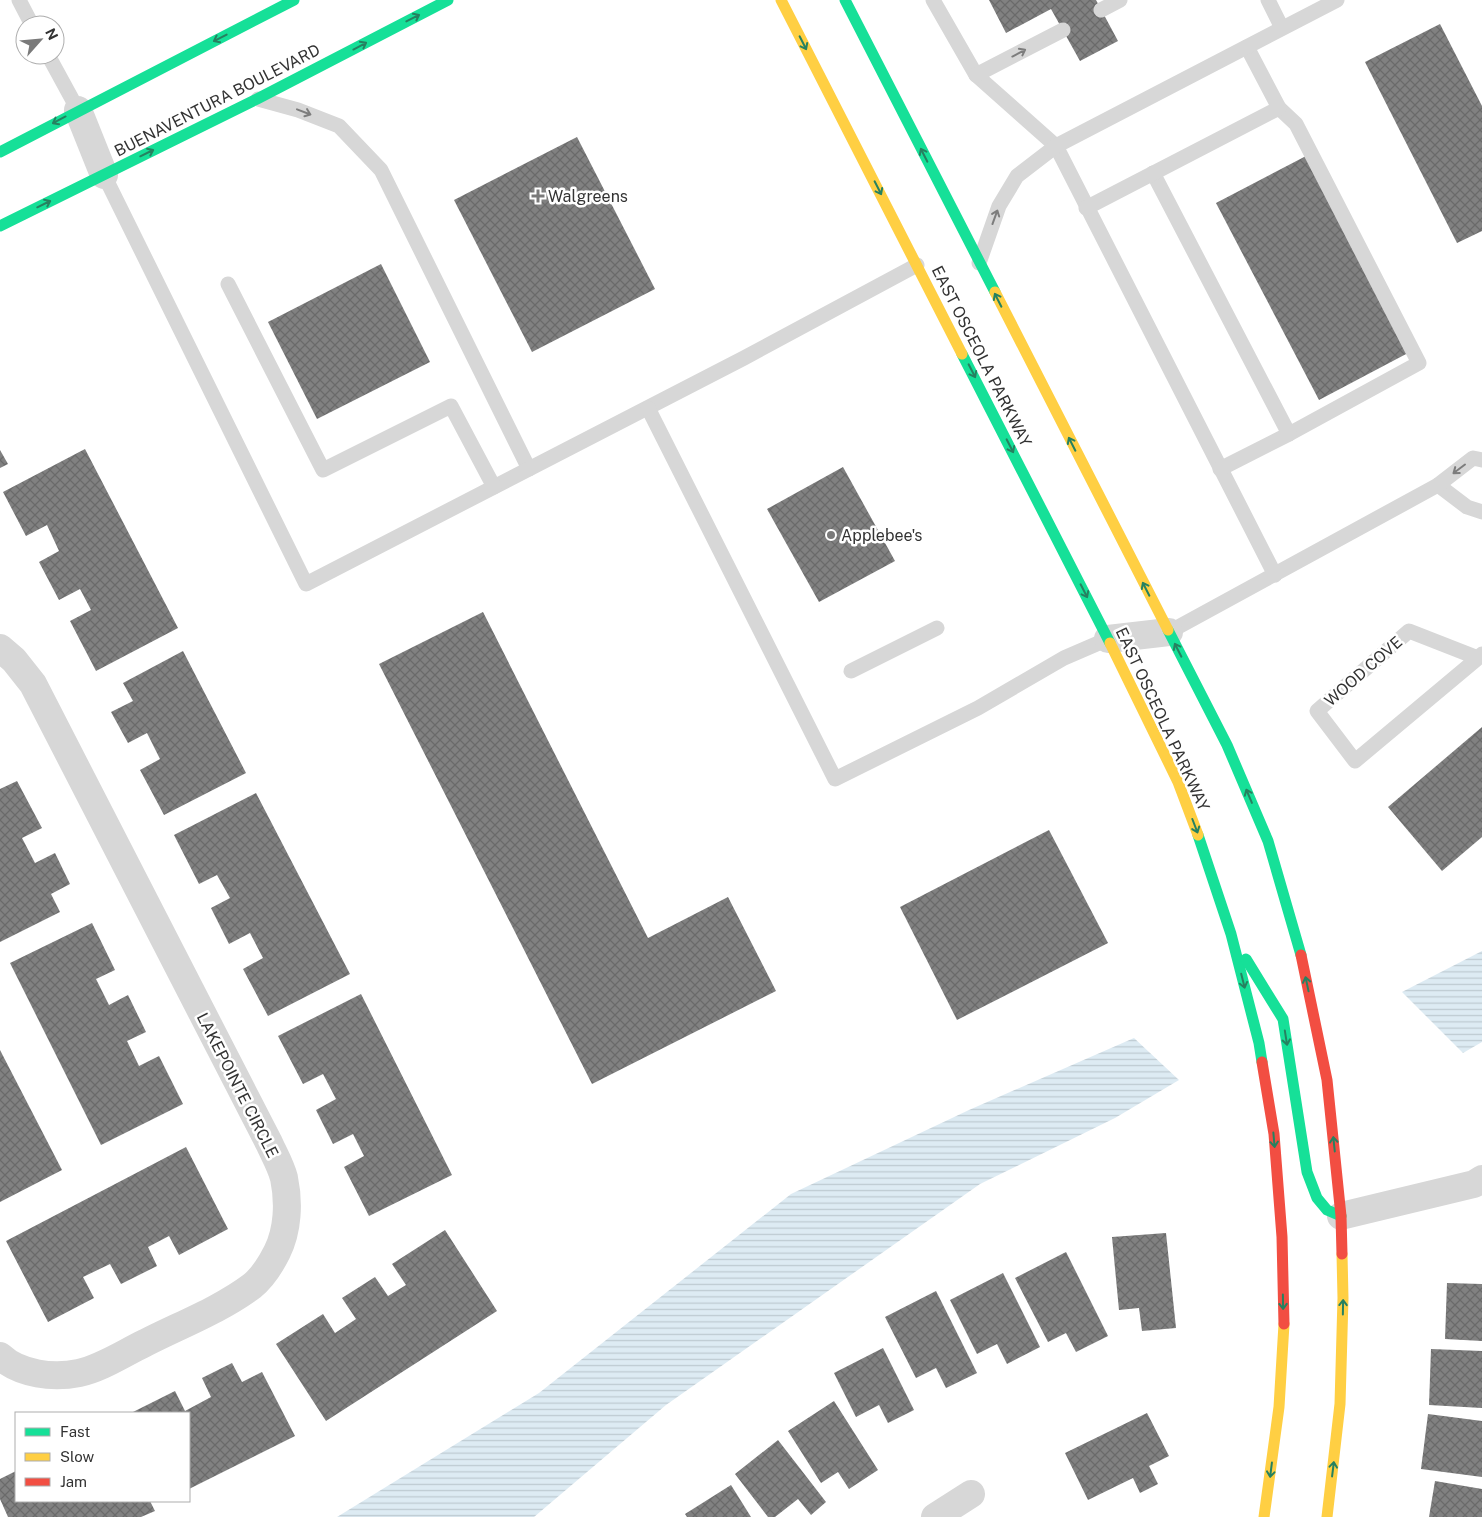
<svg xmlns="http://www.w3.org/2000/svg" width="1482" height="1517" viewBox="0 0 1482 1517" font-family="'Public Sans',sans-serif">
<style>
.water{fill:url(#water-rules)}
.building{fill:url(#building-cross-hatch)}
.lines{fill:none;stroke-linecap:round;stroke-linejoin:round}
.lane{stroke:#d7d7d7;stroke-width:15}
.street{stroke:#d7d7d7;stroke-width:28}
.fast{stroke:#16e098;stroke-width:11}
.slow{stroke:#ffcf43;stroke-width:11}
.jam{stroke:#f24e42;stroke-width:11}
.oneway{stroke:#268160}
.oneway2{stroke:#7d7d7d}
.poi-dot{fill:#7a7a7a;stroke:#fff;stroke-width:2}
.labels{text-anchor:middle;stroke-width:5;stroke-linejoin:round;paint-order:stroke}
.street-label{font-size:16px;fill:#333;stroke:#fff}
.poi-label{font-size:16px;fill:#333;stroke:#fff;text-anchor:start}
</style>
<defs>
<pattern id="water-rules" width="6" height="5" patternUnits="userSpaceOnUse" patternTransform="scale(1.25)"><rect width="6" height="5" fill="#ddebf3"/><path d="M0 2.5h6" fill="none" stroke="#becad1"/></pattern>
<pattern id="building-cross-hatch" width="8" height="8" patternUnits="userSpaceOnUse" patternTransform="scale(1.25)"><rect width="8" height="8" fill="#818181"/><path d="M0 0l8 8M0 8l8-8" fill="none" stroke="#6a6a6a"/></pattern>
</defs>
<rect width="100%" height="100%" fill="#fff"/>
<g class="water">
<path d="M 1482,951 L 1482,1042 L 1463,1053 L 1402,992 Z"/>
<path d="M 1134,1038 L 1179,1080 L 1115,1118 L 980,1184 L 666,1405 L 534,1517 L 337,1517 L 539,1393 L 791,1194 L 969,1110 Z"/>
</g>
<g class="building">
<path d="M 989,0 L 1096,0 L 1118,41 L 1080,61 L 1051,9 L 1006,33 Z"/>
<path d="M 1440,24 L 1482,106 L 1482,231 L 1457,243 L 1365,62 Z"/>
<path d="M 577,137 L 655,289 L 532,352 L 454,200 Z"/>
<path d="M 1306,156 L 1408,353 L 1319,400 L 1216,203 Z"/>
<path d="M 381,264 L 430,362 L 317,419 L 268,322 Z"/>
<path d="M 85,449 L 178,628 L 96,671 L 70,621 L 91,610 L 80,589 L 59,600 L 39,562 L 59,551 L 47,525 L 26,536 L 3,492 Z"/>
<path d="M 0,450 L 8,464 L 0,468 Z"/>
<path d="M 843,467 L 895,561 L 819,602 L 767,509 Z"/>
<path d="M 483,612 L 648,938 L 728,897 L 776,991 L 592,1084 L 379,664 Z"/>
<path d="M 183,651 L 246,773 L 164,815 L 140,770 L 160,759 L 147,733 L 128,743 L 111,712 L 133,701 L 123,683 Z"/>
<path d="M 1482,727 L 1482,837 L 1442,871 L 1388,807 Z"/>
<path d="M 17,781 L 42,828 L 22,838 L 35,863 L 55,853 L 70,884 L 51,894 L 60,912 L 0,942 L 0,789 Z"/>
<path d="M 256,793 L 350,974 L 268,1016 L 243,969 L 263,958 L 250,933 L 229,944 L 211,908 L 230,898 L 217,875 L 199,884 L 174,835 Z"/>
<path d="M 1049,830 L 1108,943 L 957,1020 L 900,907 Z"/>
<path d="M 92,923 L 115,970 L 96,979 L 109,1005 L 128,995 L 146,1032 L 127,1041 L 139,1066 L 159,1056 L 183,1104 L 101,1145 L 10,963 Z"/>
<path d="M 361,994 L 452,1175 L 369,1216 L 344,1167 L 364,1156 L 353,1134 L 333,1144 L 316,1110 L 336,1099 L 323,1074 L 303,1084 L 278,1036 Z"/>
<path d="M 0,1050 L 62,1170 L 0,1202 Z"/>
<path d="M 186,1147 L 228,1229 L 179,1255 L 169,1236 L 148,1247 L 157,1266 L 121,1284 L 110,1264 L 83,1277 L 94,1298 L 48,1322 L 6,1241 Z"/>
<path d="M 445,1230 L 497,1311 L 326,1421 L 276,1344 L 323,1314 L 335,1333 L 356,1319 L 342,1298 L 375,1277 L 388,1296 L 406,1285 L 392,1264 Z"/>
<path d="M 1166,1233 L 1176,1328 L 1142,1331 L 1139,1308 L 1119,1310 L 1112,1237 Z"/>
<path d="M 1066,1252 L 1108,1336 L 1076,1352 L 1066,1333 L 1048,1342 L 1015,1278 Z"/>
<path d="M 1003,1273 L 1040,1347 L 1007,1364 L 997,1344 L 977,1354 L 950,1300 Z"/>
<path d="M 1447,1283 L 1482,1284 L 1482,1341 L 1445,1339 Z"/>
<path d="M 936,1291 L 977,1373 L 946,1388 L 936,1368 L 916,1378 L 885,1317 Z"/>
<path d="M 883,1348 L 914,1410 L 888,1423 L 879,1405 L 856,1417 L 834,1373 Z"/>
<path d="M 1431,1349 L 1482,1351 L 1482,1408 L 1429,1405 Z"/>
<path d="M 232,1363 L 242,1382 L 262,1372 L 295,1436 L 189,1489 L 189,1413 L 131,1413 L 175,1391 L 185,1411 L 211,1397 L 202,1378 Z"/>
<path d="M 834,1401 L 878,1470 L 849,1489 L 838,1472 L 821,1483 L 788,1431 Z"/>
<path d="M 1147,1413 L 1169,1456 L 1149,1466 L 1158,1484 L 1140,1493 L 1133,1478 L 1088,1500 L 1065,1453 Z"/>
<path d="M 1428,1414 L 1482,1421 L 1482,1477 L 1421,1469 Z"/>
<path d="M 778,1440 L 826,1502 L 811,1515 L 798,1499 L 775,1517 L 768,1517 L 735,1474 Z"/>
<path d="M 16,1471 L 16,1501 L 150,1501 L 155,1511 L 141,1517 L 8,1517 L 0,1499 L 0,1479 Z"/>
<path d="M 1435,1481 L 1482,1489 L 1482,1517 L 1429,1517 Z"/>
<path d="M 731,1485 L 751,1517 L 687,1517 L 685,1514 Z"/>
</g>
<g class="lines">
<g class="lane">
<path d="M 19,0 L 32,25"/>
<path d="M 933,0 L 976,75 L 1056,146 L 1275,575"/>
<path d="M 1268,0 L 1282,28"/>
<path d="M 1101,10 L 1120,0"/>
<path d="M 48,55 L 78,110"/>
<path d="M 976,75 L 1063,30"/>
<path d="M 258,99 L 298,110 L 339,126 L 381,170 L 529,469"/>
<path d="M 1279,108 L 1296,124 L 1419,363 L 1289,434"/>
<path d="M 1153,173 L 1289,434 L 1220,469"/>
<path d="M 104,175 L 306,584 L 744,358 L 917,265"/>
<path d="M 1086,208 L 1279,108 L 1247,47"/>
<path d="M 979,263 L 999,206 L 1017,176 L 1056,146 L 1337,0"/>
<path d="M 228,284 L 323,470 L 451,406 L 494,487"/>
<path d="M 648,408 L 835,779 L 978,708 L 1064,658 L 1108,639"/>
<path d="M 1438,485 L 1467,507 L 1482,512"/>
<path d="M 1169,632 L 1438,485 L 1473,458 L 1482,460"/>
<path d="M 1478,658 L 1409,631 L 1317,711 L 1355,761 L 1478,658 L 1482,654"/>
<path d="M 851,671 L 937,628"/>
</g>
<g class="street">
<path d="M 78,110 L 104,175"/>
<path d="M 1108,639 L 1169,632"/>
<path d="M 0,648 L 14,660 L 33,684 L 269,1143 C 274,1154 281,1166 284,1178 C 289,1202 288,1230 277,1252 C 271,1264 262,1278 252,1286 C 220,1310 180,1325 145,1343 C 124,1353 102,1368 79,1373 C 54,1378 20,1375 0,1356"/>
<path d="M 1341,1216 L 1474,1184 L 1482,1179"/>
<path d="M 935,1517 L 971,1494"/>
</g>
<g class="fast">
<path d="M 845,0 L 995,292"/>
<path d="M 0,152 L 294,0"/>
<path d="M 0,226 L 257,99 L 448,0"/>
<path d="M 962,354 L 1110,643"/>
<path d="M 1168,630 L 1227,745 L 1268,841 L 1301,955"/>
<path d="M 1198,835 L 1231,934 L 1259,1043 L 1262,1062"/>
<path d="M 1246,959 L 1283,1019 L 1307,1172 L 1317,1198 L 1327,1210 L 1341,1216"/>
</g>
<g class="slow">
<path d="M 781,0 L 962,354"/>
<path d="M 995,292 L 1168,630"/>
<path d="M 1110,643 L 1178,782 L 1198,835"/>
<path d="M 1264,1517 L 1279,1407 L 1284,1324"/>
<path d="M 1327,1517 L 1340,1404 L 1343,1298 L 1342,1254"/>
</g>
<g class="jam">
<path d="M 1301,955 L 1327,1080 L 1341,1216 L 1342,1254"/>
<path d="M 1262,1062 L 1274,1134 L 1282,1237 L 1284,1324"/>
</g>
</g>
<defs><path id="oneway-shaft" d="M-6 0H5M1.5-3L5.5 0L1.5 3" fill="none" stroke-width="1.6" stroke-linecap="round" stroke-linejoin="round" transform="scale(1.25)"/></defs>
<g class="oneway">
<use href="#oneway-shaft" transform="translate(413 18) rotate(-27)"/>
<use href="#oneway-shaft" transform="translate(220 38) rotate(153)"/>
<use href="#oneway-shaft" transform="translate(803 43) rotate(63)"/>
<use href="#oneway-shaft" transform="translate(360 46) rotate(-28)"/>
<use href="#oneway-shaft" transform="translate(59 120) rotate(152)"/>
<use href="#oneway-shaft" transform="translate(147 153) rotate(-26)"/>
<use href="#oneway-shaft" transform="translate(924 155) rotate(-117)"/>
<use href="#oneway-shaft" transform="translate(878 188) rotate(63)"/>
<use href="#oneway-shaft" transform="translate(44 204) rotate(-26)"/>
<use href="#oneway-shaft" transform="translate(998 300) rotate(-117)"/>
<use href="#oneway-shaft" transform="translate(972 371) rotate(63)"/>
<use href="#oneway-shaft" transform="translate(1072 444) rotate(-117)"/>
<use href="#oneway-shaft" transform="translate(1010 446) rotate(63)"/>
<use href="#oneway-shaft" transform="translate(1146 589) rotate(-117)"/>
<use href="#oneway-shaft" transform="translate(1084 591) rotate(63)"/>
<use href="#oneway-shaft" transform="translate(1178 650) rotate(-117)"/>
<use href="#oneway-shaft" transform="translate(1249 796) rotate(-113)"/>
<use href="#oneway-shaft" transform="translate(1195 826) rotate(69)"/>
<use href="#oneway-shaft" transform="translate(1243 981) rotate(76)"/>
<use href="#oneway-shaft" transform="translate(1307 984) rotate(-102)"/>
<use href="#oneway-shaft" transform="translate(1286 1038) rotate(81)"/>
<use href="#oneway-shaft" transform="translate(1274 1140) rotate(85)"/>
<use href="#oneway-shaft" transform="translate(1334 1144) rotate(-96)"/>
<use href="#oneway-shaft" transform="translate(1283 1302) rotate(89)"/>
<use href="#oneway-shaft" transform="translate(1343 1307) rotate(-89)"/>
<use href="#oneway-shaft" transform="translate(1333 1469) rotate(-83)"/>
<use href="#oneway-shaft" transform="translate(1271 1470) rotate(97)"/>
</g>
<g class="oneway2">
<use href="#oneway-shaft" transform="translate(1019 53) rotate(-28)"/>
<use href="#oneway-shaft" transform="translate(304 112) rotate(21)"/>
<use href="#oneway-shaft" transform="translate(995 217) rotate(-70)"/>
<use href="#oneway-shaft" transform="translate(1459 469) rotate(143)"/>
</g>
<g class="poi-dot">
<path d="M535.5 188.5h5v5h5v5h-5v5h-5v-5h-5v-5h5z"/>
<circle cx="831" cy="535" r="5"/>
</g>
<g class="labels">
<g class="street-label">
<text transform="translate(217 100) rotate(-27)" y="6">BUENAVENTURA BOULEVARD</text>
<text transform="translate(982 356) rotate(63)" y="6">EAST OSCEOLA PARKWAY</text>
<text transform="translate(1363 671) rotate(-41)" y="6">WOOD COVE</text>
<text transform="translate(1163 719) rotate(65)" y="6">EAST OSCEOLA PARKWAY</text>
<text transform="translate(238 1085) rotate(63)" y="6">LAKEPOINTE CIRCLE</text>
</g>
<g class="poi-label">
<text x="548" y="202">Walgreens</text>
<text x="841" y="541">Applebee's</text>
</g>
</g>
<rect x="15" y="1412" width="175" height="90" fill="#ffffff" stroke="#adadad"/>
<rect x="25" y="1428" width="25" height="8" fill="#16e098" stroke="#adadad"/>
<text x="60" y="1437" font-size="15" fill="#333333">Fast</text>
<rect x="25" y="1453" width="25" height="8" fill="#ffcf43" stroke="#adadad"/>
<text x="60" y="1462" font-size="15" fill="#333333">Slow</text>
<rect x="25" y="1478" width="25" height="8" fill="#f24e42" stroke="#adadad"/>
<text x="60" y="1487" font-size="15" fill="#333333">Jam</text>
<g transform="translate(40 40) rotate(63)"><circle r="24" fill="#ffffff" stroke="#adadad"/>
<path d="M0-4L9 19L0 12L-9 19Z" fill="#7a7a7a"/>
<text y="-8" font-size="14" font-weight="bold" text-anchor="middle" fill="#333333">N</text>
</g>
</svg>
